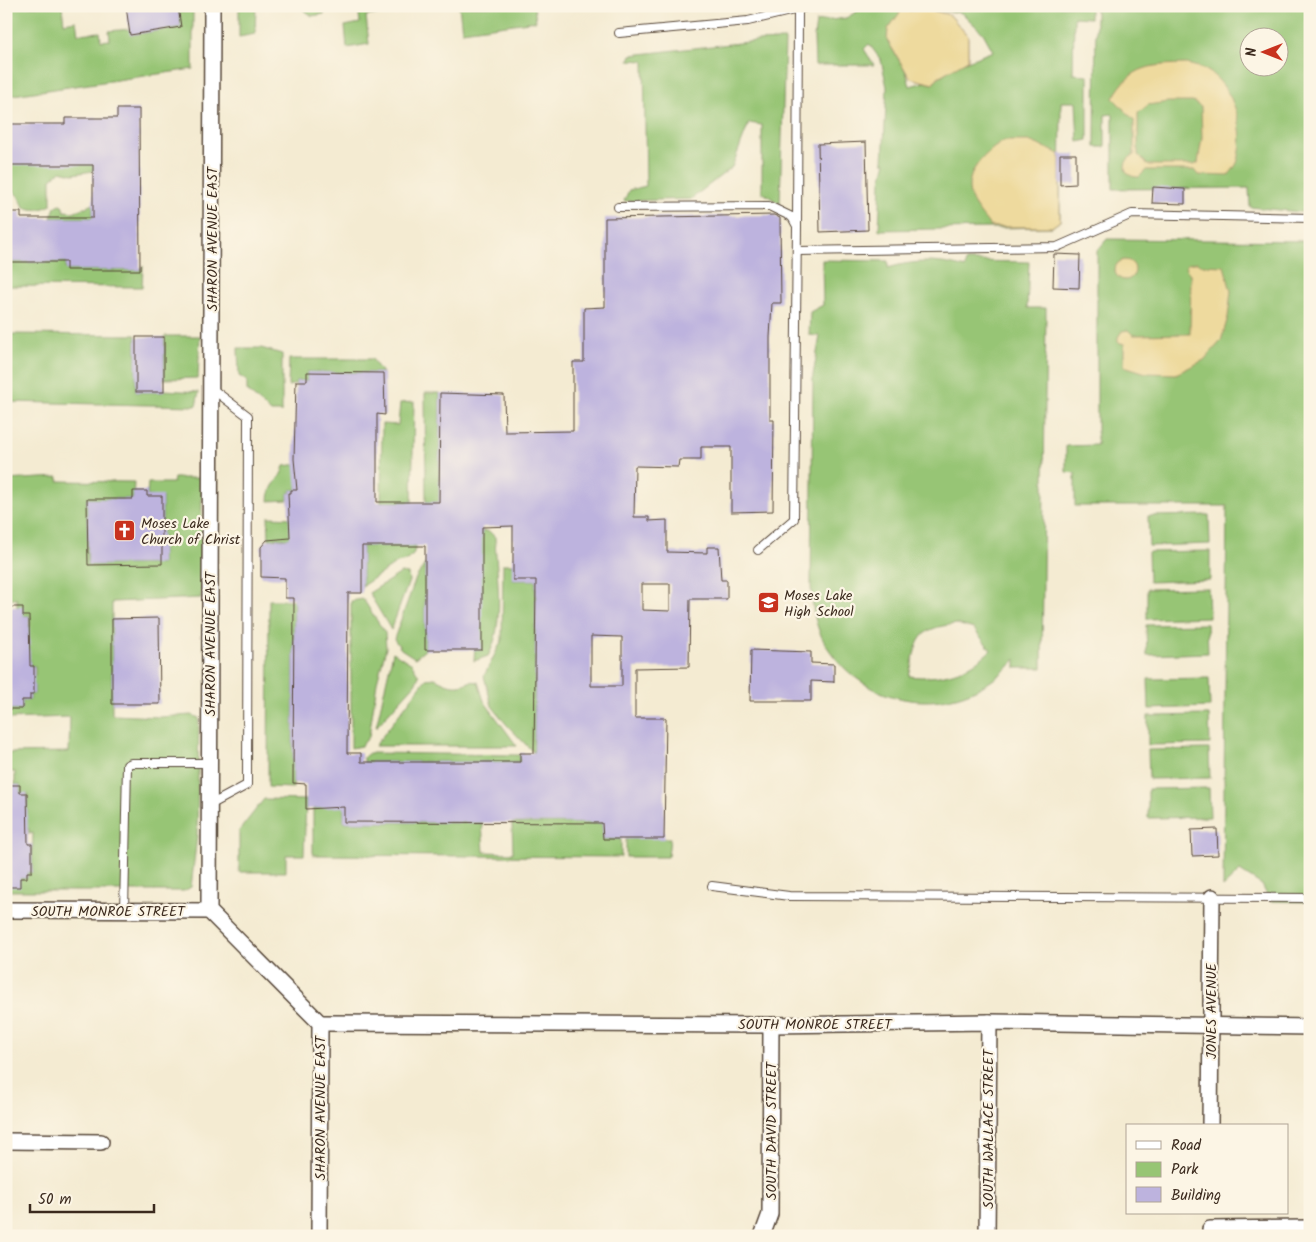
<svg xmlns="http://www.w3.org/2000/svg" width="1316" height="1242" viewBox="0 0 1316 1242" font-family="Kalam,sans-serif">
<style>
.green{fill:#97c574;stroke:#697849;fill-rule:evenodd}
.sand{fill:#eeda9e;stroke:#94825e;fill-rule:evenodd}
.building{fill:#bdb3de;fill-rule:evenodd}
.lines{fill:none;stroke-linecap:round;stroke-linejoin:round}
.lane-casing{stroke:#574739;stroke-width:10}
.street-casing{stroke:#574739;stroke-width:18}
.lane{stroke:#fff;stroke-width:8}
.street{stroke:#fff;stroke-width:15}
.labels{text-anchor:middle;stroke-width:4.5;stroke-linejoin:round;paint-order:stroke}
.street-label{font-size:14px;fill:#3b2a1e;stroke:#fcf5e5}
.poi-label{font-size:14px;fill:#3b2a1e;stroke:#fcf5e5;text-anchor:start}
</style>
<rect width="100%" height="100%" fill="#fcf5e5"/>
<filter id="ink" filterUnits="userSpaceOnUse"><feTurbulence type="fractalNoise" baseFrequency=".02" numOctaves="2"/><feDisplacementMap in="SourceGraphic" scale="10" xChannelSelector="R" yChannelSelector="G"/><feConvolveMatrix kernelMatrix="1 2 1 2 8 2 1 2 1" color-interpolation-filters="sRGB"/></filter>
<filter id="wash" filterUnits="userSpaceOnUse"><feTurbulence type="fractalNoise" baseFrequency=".0096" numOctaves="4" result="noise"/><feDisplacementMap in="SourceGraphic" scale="20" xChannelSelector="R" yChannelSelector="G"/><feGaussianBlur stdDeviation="1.12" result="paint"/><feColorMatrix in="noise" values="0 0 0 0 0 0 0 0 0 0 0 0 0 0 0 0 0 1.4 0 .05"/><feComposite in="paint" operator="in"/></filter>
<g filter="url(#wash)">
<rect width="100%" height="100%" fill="#f4ebd2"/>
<g class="green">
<path d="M 6,6 L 62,6 L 64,23 L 76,21 L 78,34 L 100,32 L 101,41 L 110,40 L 109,31 L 130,29 L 131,35 L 181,27 L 179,12 L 193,11 L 193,69 L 6,96 Z"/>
<path d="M 239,6 L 256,6 L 255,34 L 239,37 Z"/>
<path d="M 299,6 L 324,6 L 324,14 L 312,16 Z"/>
<path d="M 358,6 L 378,6 L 379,14 L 366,16 L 369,44 L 347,48 L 345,26 L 360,23 Z"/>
<path d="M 459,6 L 534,6 L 536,21 L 462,31 Z"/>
<path d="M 866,6 L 1090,6 L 1090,18 L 1074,17 L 1073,74 L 1088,75 L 1088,140 L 1078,142 L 1076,102 L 1061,102 L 1060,221 L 1052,227 L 879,230 L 881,181 L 886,162 L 883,162 L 887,87 L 881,60 L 869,44 L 864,49 L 874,65 L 815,65 L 814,37 L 816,22 L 846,18 ZM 927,9 L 962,13 L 983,33 L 993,51 C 972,60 949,65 933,84 L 925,82 L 910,86 L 906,72 L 887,40 Z"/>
<path d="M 1096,6 L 1310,6 L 1310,213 L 1250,207 L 1249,188 L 1113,189 L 1113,114 L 1105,115 L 1105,147 L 1095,147 ZM 1248,38 L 1278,38 L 1278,68 L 1248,68 Z"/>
<path d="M 785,40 L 780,204 L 762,192 L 762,125 L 749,123 L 732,167 L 691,199 L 624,201 L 629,190 L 646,186 L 644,61 L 629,60 L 631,55 L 757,41 Z"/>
<path d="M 93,160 L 93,171 L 73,174 L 61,171 L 51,179 L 51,205 C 41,210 34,211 24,207 L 19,197 L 6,184 L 6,165 Z"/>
<path d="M 60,204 L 62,205 L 64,211 L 73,212 L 93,204 L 93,218 L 51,218 L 55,207 Z"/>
<path d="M 1107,239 L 1310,241 L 1310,902 L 1270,901 L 1262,885 L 1240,871 L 1223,887 L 1227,506 L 1075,506 L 1075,473 L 1066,472 L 1066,446 L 1097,445 L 1097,251 Z"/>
<path d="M 822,260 L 888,261 L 888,268 C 914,260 939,260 965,268 L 966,261 L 1029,262 L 1027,308 L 1046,308 L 1042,668 L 1016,668 L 1016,659 C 963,720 869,714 826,645 C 815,627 812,606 811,586 L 813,375 L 820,336 L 809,335 L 810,312 L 823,305 ZM 957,624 L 974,629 L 991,650 C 968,672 941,680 909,676 C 918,640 915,628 957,624 Z"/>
<path d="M 6,262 L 66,262 L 66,270 L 140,270 L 143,266 L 142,287 L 6,286 Z"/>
<path d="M 6,334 L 136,335 L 136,392 L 163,392 L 164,390 L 199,392 L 196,406 L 6,402 Z"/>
<path d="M 165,336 L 200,336 L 198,378 L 164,379 Z"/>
<path d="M 238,348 L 261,348 L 282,354 L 282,412 L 271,412 L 247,391 L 247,381 L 239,376 Z"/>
<path d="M 289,359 L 372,359 L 382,373 L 307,372 L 307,381 L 296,381 L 296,384 L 288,386 Z"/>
<path d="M 425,393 L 440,393 L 439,502 L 426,502 Z"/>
<path d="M 414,402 L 412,502 L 381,502 L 382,424 L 398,425 L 400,403 Z"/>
<path d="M 299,464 L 297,490 L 291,490 L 291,493 L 288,493 L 288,500 L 269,501 C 269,483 281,481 284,466 Z"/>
<path d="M 58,477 L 58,481 L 134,482 L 133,499 L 87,499 L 88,565 L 162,564 L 162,497 L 147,496 L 148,483 L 173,483 L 174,478 L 202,478 L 201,598 L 112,602 L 112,715 L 160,717 L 192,715 L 199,718 L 197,836 L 191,887 L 184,891 L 6,891 L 6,887 L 20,878 L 27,878 L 27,872 L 32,872 L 33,833 L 29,834 L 29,829 L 22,829 L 27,812 L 28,794 L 20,793 L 20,785 L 15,785 L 15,772 L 6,772 L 6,753 L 69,752 L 70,717 L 6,719 L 6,709 L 22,709 L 22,700 L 30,700 L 30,694 L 34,694 L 34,684 L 28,676 L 35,676 L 35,666 L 30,666 L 30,660 L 25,660 C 29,647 31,639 25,626 L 30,626 L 30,616 L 23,616 L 17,607 L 17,599 L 6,599 L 6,480 Z"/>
<path d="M 1209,515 L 1210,544 L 1149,546 L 1148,516 Z"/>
<path d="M 268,517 L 295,518 L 295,538 L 269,539 Z"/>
<path d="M 482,530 L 490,532 L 495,537 C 496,573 506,625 488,656 L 474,661 Z"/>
<path d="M 362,546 L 416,546 L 413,555 L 406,561 L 397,563 L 362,586 Z"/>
<path d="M 1210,551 L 1210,580 L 1149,582 L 1148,552 Z"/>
<path d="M 425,564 L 425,650 L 415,658 L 401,649 L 394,639 L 416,578 Z"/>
<path d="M 503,564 L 513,564 L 513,580 L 536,580 L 534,753 L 506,724 L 492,706 L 484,676 L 502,640 Z"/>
<path d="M 401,573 L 408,574 L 409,581 L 391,630 L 369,593 Z"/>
<path d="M 1208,588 L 1209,617 L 1147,619 L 1147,589 Z"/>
<path d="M 363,599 L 385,633 L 386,648 L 377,682 L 369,737 L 361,746 L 351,748 L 351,601 Z"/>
<path d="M 269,600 L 294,600 L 293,788 L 268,787 Z"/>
<path d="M 1207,624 L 1208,653 L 1147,655 L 1146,625 Z"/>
<path d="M 393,652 L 412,664 L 419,676 L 415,684 L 376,727 Z"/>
<path d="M 435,678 C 443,682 450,686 459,685 C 467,684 469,680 478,682 L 484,701 L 517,746 L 375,746 L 426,679 Z"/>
<path d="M 1209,678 L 1210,707 L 1149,709 L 1148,679 Z"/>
<path d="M 1209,715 L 1210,744 L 1148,745 L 1148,716 Z"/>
<path d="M 1209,749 L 1210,778 L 1149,779 L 1148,750 Z"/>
<path d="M 369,753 L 520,755 L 520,762 L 364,762 L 364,757 Z"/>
<path d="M 1209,788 L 1210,817 L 1148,818 L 1148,789 Z"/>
<path d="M 320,798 L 344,798 L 344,822 L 482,823 L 484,852 L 513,853 L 512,823 L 602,823 L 603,839 L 621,839 L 621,857 L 313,855 L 313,809 L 320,808 Z"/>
<path d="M 264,799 L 306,800 L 304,855 L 286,855 L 286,872 L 239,872 L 239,831 Z"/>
<path d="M 670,838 L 668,857 L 626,857 L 626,839 Z"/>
</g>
<g class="sand">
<path d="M 927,9 L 950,15 L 968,36 L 968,60 L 938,77 L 933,84 L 910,78 L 887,40 L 888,29 L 901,11 Z"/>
<path d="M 1187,64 C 1193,66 1201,67 1206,70 C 1234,86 1248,133 1237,163 C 1235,167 1231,172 1228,176 L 1198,175 L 1194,170 L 1146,170 L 1139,177 C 1123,178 1120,161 1134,155 L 1134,120 L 1113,98 C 1132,64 1152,65 1187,64 ZM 1168,102 L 1193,102 L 1201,107 L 1202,137 L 1198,163 L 1194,165 L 1147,165 L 1144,160 L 1138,155 L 1138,113 L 1148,105 Z"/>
<path d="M 1004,141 L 1029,141 L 1060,154 L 1060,221 L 1052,227 L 991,227 C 984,218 975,208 971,198 C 962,173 986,152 1004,141 Z"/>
<circle cx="1125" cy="270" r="10"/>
<path d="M 1197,262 L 1201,265 L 1224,266 L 1231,291 L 1228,317 L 1221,341 L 1204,360 L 1176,374 L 1146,373 L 1124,366 L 1124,344 L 1118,342 L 1118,337 L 1122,331 L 1128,330 L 1133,335 L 1190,334 L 1191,275 L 1186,269 L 1187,264 Z"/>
</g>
<g id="blocks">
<g class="building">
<path d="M 126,6 L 178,6 L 181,27 L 130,35 Z"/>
<path d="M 117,109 L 139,109 L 140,270 L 66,270 L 66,262 L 6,262 L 6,212 L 21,212 L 21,218 L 93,218 L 93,165 L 6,165 L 6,124 L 65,124 L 65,118 L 117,118 Z"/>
<path d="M 866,142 L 868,230 L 820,232 L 818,144 Z"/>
<path d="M 1060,154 L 1076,154 L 1076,184 L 1060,185 Z"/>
<path d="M 1153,187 L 1185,189 L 1185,204 L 1152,203 Z"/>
<path d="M 774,215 L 780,218 L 781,303 L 772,303 L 770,337 L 770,420 L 774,420 L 773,511 L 731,512 L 731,447 L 701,447 L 701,460 L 679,460 L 678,467 L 635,466 L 634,517 L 649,517 L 649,521 L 667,520 L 667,552 L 707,553 L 707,547 L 719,547 L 721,580 L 727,580 L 727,599 L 690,599 L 689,667 L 635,668 L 635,718 L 666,718 L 664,839 L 603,839 L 602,823 L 344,822 L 344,807 L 306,809 L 306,784 L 293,783 L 294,598 L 285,598 L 285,578 L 261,577 L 261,547 L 267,540 L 290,538 L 288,493 L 291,493 L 291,490 L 297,490 L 294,459 L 296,381 L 307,381 L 307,372 L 384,373 L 385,415 L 377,414 L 377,502 L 439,502 L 440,393 L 504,395 L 505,432 L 573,431 L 573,362 L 584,362 L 584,308 L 605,307 L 605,218 ZM 513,526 L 513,580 L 536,580 L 534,753 L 520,753 L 520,762 L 361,762 L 361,753 L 347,753 L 348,593 L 362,593 L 362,546 L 425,546 L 425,650 L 482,650 L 482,527 ZM 642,584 L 670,584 L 670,611 L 642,610 ZM 591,636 L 622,637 L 622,686 L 591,686 Z"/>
<path d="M 1054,254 L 1080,255 L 1079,288 L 1053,287 Z"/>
<rect x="136" y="337" width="28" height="55"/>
<path d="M 133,491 L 147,491 L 147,496 L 162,496 L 162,564 L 88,565 L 87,499 L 133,499 Z"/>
<path d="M 6,607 L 23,607 L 23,616 L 29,616 L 30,666 L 34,666 L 34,694 L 30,694 L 30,700 L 22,700 L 22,709 L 6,709 Z"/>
<path d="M 159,618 L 160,704 L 112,704 L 112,619 Z"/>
<path d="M 751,650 L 811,652 L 811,663 L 834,664 L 834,682 L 811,681 L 811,701 L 750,701 Z"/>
<path d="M 6,785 L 20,785 L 20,793 L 27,793 L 28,844 L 32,844 L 32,872 L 27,872 L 27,878 L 20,878 L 20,887 L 6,887 Z"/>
<path d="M 1217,829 L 1218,855 L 1192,856 L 1191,830 Z"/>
</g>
</g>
</g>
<g filter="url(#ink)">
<use href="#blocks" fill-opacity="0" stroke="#574739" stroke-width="1"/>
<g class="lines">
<defs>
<g id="lane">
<path d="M 619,33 L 748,21 L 811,6"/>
<path d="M 618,207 L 769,206 L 792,217 L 797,226 L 794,519 L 758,550"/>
<path d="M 797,225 L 798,9"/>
<path d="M 797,251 L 1057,247 L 1132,214 L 1310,218"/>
<path d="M 210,805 L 247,785 L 248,416 L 211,388"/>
<path d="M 712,886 L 789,896 L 1310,898"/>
<path d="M 124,911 L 127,765 L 131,763 L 210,763"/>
</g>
<g id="street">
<path d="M 212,6 L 209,911 L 320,1023 L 319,1236"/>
<path d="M 6,910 L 209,911"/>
<path d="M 320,1023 L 771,1025 L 989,1022 L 1310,1027"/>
<path d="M 1210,1126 L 1212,897"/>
<path d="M 6,1141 L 101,1142"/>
<path d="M 1210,1229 L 1310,1228"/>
<path d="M 762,1236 L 770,1214 L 771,1025"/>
<path d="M 987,1236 L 989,1022"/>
</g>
</defs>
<use href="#lane" class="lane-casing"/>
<use href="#street" class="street-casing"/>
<use href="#lane" class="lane"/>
<use href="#street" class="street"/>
</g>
</g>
<defs>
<symbol id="church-square" viewBox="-11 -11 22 22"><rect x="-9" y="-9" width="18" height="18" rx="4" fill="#c8321e" stroke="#fcf5e5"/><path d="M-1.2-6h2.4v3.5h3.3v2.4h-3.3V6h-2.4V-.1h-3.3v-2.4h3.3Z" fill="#fff"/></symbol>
<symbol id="school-square" viewBox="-11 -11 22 22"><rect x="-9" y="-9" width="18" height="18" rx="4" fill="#c8321e" stroke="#fcf5e5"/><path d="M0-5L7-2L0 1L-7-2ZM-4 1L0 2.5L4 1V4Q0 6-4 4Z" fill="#fff"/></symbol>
</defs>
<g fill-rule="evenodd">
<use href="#church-square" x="112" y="518" width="25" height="25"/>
<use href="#school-square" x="756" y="590" width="25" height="25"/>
</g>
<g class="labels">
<g class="street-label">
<text transform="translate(212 239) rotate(-90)" y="5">SHARON AVENUE EAST</text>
<text transform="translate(210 644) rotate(-90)" y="5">SHARON AVENUE EAST</text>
<text x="108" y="916">SOUTH MONROE STREET</text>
<text transform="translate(1211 1011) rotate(-90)" y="5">JONES AVENUE</text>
<text x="815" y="1029">SOUTH MONROE STREET</text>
<text transform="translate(320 1108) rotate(-90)" y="5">SHARON AVENUE EAST</text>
<text transform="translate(988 1129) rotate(-90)" y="5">SOUTH WALLACE STREET</text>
<text transform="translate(771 1131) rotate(-90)" y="5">SOUTH DAVID STREET</text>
</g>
<g class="poi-label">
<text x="141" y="528">Moses Lake<tspan x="141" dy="16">Church of Christ</tspan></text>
<text x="784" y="600">Moses Lake<tspan x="784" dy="16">High School</tspan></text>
</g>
</g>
<rect width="1316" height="1242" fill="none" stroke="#fcf5e5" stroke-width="25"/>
<rect x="1126" y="1124" width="162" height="90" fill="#fcf5e5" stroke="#afa495"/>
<rect x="1136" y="1141" width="25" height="8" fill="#ffffff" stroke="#afa495"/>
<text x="1171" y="1150" font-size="15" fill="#3b2a1e">Road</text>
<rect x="1136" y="1162" width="25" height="15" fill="#97c574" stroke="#afa495"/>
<text x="1171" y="1174" font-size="15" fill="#3b2a1e">Park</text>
<rect x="1136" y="1187" width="25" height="15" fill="#bdb3de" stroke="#afa495"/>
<text x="1171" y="1200" font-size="15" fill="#3b2a1e">Building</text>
<g transform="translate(1264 52) rotate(270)"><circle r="24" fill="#fcf5e5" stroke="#afa495"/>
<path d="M0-4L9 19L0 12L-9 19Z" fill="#c8321e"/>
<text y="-8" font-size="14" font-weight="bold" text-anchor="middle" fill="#3b2a1e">N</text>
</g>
<path d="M30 1204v8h124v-8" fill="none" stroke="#3b2a1e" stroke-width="2.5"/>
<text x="38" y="1204" font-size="15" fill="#3b2a1e" stroke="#fcf5e5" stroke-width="4" paint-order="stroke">50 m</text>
</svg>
